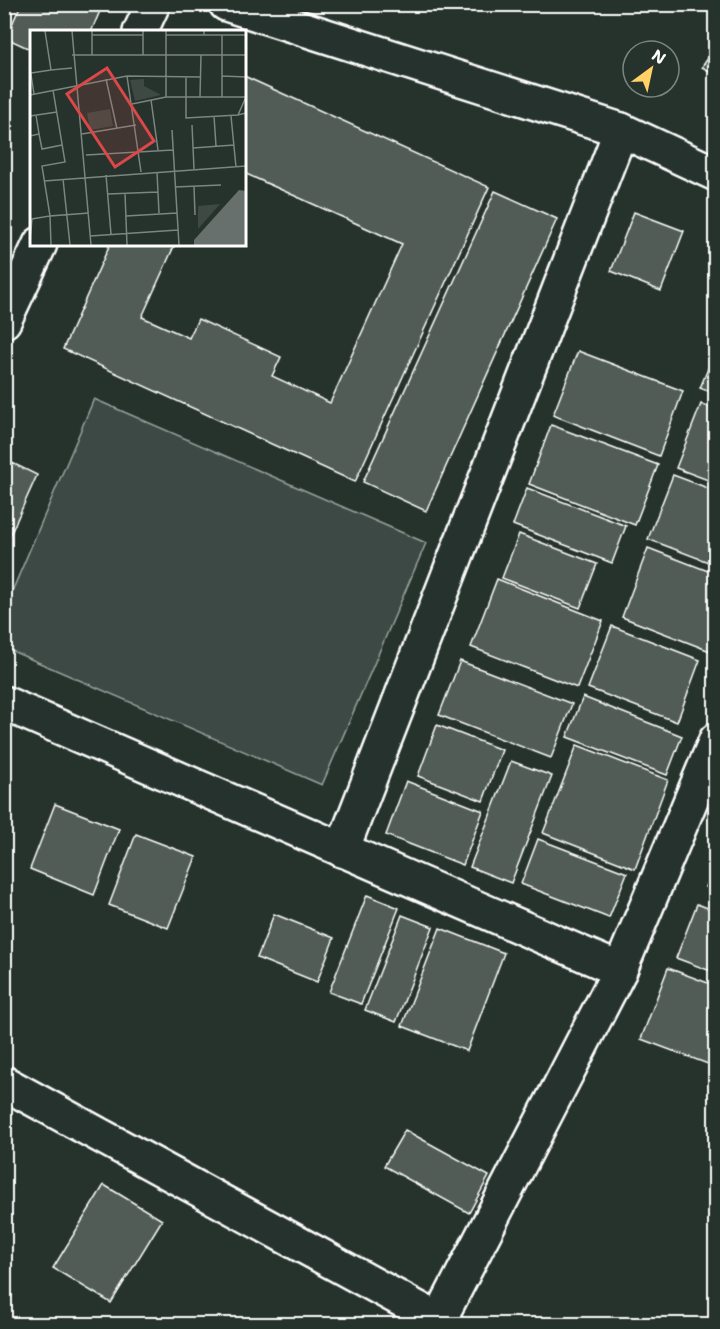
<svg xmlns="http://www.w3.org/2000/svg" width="720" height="1329" viewBox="0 0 720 1329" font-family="'Shantell Sans',sans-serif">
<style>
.green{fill:#3e4944;stroke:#9ea4a2;stroke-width:1.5}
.building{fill:#515c57;stroke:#fff;stroke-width:1.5}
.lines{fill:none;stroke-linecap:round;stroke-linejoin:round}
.minor-casing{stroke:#fff;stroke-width:38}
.minor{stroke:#26332d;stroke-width:33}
.inset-road{fill:none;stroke:#7d8581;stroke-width:1.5}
.view{fill:#dc4848;fill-opacity:0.15;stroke:#dc4848;stroke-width:3}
.inset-edge{fill:none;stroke:#fff;stroke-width:3}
</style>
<rect width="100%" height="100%" fill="#26332d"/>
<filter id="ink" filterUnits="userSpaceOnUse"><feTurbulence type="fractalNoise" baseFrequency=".0167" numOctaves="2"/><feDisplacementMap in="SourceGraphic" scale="12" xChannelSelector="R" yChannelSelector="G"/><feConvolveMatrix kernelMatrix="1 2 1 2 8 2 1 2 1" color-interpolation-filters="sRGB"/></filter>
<g filter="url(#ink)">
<path class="green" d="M 94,399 L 426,543 L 322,785 L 5,648 L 5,608 Z"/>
<g class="building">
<path d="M 21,4 L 103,4 L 91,32 L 32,32 L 32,50 L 6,38 Z"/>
<path d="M 716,46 L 716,75 L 702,67 Z"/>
<path d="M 244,76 L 489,187 L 355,482 L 63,349 L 110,244 L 175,244 L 142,317 L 189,338 L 198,319 L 281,357 L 272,376 L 330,403 L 402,244 L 244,173 Z"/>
<path d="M 495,191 L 557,219 L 426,511 L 363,482 Z"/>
<path d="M 634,212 L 684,231 L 661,291 L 611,271 Z"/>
<path d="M 716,349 L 716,394 L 700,388 Z"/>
<path d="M 578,351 L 683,391 L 659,456 L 553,415 Z"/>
<path d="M 701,404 L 716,410 L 716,483 L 676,468 Z"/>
<path d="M 551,425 L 658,465 L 635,525 L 529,484 Z"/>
<path d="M 4,459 L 37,475 L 7,542 L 4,541 Z"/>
<path d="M 673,475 L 716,491 L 716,565 L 648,539 Z"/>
<path d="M 527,488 L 626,526 L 612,563 L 513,525 Z"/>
<path d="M 519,534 L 597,564 L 580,608 L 502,578 Z"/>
<path d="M 648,548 L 716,574 L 716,638 L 710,651 L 622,617 Z"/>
<path d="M 497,579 L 603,621 L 577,688 L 471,647 Z"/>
<path d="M 612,626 L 700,660 L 677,722 L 588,688 Z"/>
<path d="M 460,661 L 572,704 L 551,758 L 439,715 Z"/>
<path d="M 583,697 L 682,736 L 667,775 L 567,737 Z"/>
<path d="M 437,725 L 502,750 L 483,801 L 418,776 Z"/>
<path d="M 577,745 L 668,780 L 635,869 L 543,833 Z"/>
<path d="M 511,761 L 552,776 L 511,883 L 470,867 Z"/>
<path d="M 406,781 L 483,811 L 463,865 L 386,835 Z"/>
<path d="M 55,804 L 119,829 L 94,895 L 30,869 Z"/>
<path d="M 136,834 L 196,857 L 168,928 L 109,905 Z"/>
<path d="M 538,839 L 627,873 L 609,918 L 521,884 Z"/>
<path d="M 716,862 L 716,891 L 706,887 Z"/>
<path d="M 367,895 L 399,908 L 361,1004 L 329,992 Z"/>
<path d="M 697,904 L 716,911 L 716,973 L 676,958 Z"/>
<path d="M 274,914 L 334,938 L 317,982 L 257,958 Z"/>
<path d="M 402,915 L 433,927 L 396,1022 L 365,1010 Z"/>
<path d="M 440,928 L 504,953 L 467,1051 L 402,1026 Z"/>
<path d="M 668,968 L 716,986 L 716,1067 L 641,1039 Z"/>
<path d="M 405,1130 L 489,1176 L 469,1213 L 384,1166 Z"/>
<path d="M 104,1185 L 162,1220 L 111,1303 L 53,1268 Z"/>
</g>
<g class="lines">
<defs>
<g id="minor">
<path d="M 226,4 L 621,130 L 716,174"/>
<path d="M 140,32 L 153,4"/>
<path d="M 4,321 L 40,244"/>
<path d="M 4,703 L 620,970"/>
<path d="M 342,850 L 621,130"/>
<path d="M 4,1083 L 446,1324"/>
<path d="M 437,1324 L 620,970 L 716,740"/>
</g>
</defs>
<use href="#minor" class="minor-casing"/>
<use href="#minor" class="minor"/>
</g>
</g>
<g transform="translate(30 30)">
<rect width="216" height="216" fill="#26332d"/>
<path d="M 114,49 L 114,56 L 131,65 L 105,71 L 100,50 ZM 80,79 L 83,96 L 60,100 L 57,83 ZM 190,174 L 168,199 L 168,176 Z" fill="#3e4944"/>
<path d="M 209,160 L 216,161 L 216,215 L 164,215 L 164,210 Z" fill="#67706c"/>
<path class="inset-road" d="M 15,1 L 21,40 L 42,38M 42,1 L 61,215M 62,1 L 62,25M 113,1 L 113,25M 62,5 L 113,5M 136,5 L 174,5 L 174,1M 174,5 L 216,5M 42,25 L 216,25M 0,38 L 4,64M 1,43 L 21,40M 97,46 L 111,142M 192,46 L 216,47M 156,47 L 156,88 L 208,85M 76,49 L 87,99M 0,65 L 97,46 L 170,47M 136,67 L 136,1M 170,67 L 171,25M 192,67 L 192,5M 216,67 L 208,85 L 216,83M 121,70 L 128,120M 102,74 L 136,67 L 215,67M 0,86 L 27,82M 184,86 L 186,116M 201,86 L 206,137M 162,95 L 164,139M 142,100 L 149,215M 9,104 L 12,119 L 32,115M 52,104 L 106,95M 0,106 L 9,104 L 6,85M 163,118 L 204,115M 56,125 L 143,120M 127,142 L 129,183M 76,145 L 81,204M 33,149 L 40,215M 14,151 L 216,136M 164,156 L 165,185M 145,157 L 191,155M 95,163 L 97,215M 78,164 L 128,162M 96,186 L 147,183M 60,206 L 148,200M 0,211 L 2,189 L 20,186 L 12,136 L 35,132 L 23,60M 21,215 L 20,186 L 59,183"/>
<path class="view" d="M 77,38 L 124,111 L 85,137 L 37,64 Z"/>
<rect width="216" height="216" class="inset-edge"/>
</g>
<rect width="720" height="1329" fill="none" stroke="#26332d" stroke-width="24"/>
<rect x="12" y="12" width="696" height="1305" fill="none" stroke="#fff" stroke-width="2" filter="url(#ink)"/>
<g transform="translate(651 69) rotate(33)"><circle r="28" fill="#26332d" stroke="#7d8581" stroke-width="1.5"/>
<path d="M0-4.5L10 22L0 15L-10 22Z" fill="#ffd166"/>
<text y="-9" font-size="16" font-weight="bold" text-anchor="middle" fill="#ffffff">N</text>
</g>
</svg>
